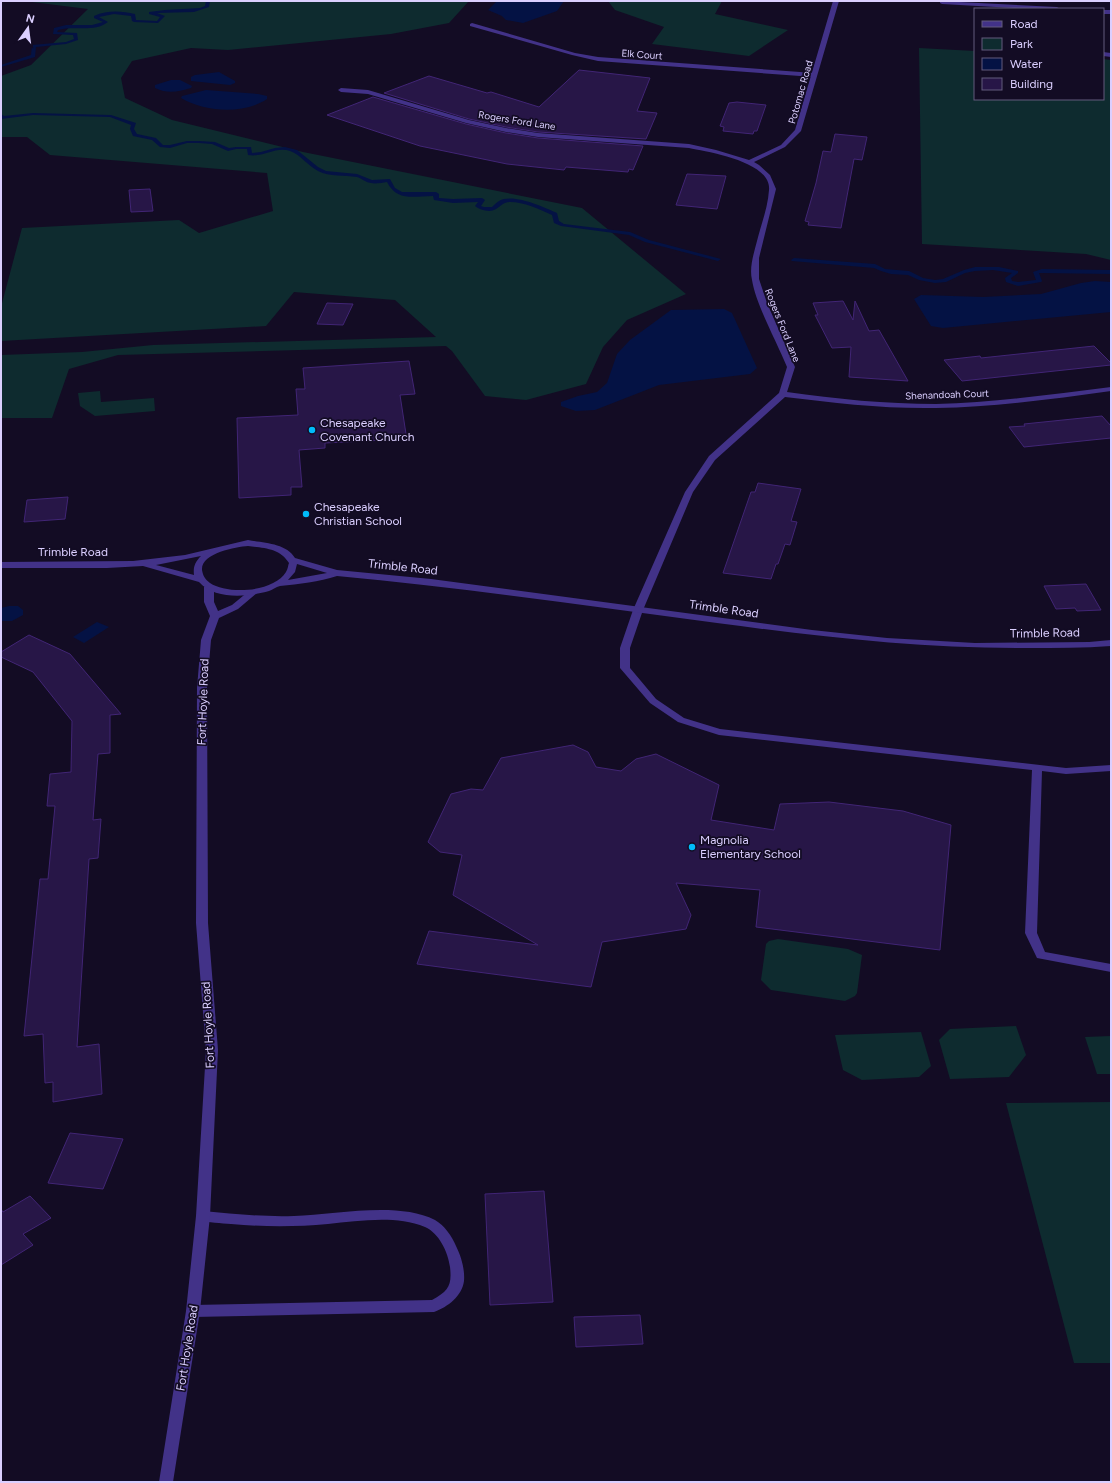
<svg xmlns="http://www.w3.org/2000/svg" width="1112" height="1483" viewBox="0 0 1112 1483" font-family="Figtree,sans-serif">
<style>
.green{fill:#0e2b2f}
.water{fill:#041244}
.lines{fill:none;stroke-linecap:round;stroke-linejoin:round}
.stream{fill:#041244;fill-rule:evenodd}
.building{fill:#271647;stroke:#412575}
.service{fill:#423288;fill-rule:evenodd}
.minor{fill:#423288;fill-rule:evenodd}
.tertiary{fill:#423288;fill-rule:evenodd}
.poi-dot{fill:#00bcfa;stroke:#130c24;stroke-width:1.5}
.labels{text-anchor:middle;stroke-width:3.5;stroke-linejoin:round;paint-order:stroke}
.far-street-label{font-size:10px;fill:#dbcfff;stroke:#130c24}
.poi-label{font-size:12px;fill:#dbcfff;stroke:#130c24;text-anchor:start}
.street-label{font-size:12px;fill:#dbcfff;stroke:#130c24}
</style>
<rect width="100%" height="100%" fill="#130c24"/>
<g class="green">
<path d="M 24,1 L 469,1 L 449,23 L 391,34 L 228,50 L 191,48 L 132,61 L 121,78 L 125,98 L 172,120 L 303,152 L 582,208 L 686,294 L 627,320 L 603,347 L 586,384 L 526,400 L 485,396 L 452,351 L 446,346 L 118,355 L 69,369 L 52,418 L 1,418 L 1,355 L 82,352 L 153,345 L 436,337 L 395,300 L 294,292 L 266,326 L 1,341 L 1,307 L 22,228 L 179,220 L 199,233 L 273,211 L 267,173 L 50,155 L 27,137 L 1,137 L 1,76 L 31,65 L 88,9 Z"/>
<path d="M 608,1 L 722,1 L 715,14 L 788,30 L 749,56 L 652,44 L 664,27 L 615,10 Z"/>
<path d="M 919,48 L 975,51 L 975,99 L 1103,99 L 1103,59 L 1111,60 L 1111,260 L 1086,254 L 922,244 Z"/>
<path d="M 100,391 L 101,402 L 154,398 L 155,411 L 95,416 L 80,406 L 78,393 Z"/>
<path d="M 778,939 L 848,949 L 862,955 L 857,993 L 855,996 L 845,1001 L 771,990 L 761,980 L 766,944 L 769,941 Z"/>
<path d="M 1016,1026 L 1026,1055 L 1009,1077 L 950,1079 L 939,1040 L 950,1029 Z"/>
<path d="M 921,1032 L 931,1066 L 919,1077 L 862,1080 L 843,1070 L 835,1035 Z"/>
<path d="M 1111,1036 L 1111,1074 L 1097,1074 L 1085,1037 Z"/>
<path d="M 1111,1102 L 1111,1363 L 1074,1363 L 1006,1103 Z"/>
</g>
<g class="water">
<path d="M 497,1 L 564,1 L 557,11 L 523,23 L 506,20 L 502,16 L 488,10 Z"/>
<path d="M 219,72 L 235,81 L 235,83 L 230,85 L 191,81 L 191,77 L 195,75 Z"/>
<path d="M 171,80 L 180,80 L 192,86 L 191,88 C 177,92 168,94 155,88 L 155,85 Z"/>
<path d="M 206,90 L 258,94 L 267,96 L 267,99 C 243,115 205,112 181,98 L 182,96 Z"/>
<path d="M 1095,281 L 1111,282 L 1111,312 L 943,328 L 931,326 L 914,299 L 921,295 L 983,297 L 1041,294 L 1081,283 Z"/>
<path d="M 724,309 L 732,313 L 757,368 L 750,374 L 659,385 L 595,410 L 576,411 L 561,406 L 561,402 L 578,396 L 597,392 L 607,383 L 617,354 L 630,340 L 671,310 Z"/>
<path d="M 9,606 L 18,606 L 23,610 L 23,615 L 12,621 L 1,621 L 1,608 Z"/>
<path d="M 97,622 L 109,627 L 84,643 L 73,637 Z"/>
</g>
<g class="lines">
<g class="stream">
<path d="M 206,1 L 210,1 L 209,7 L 194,12 L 157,13 L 165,16 L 158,23 L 134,22 L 132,21 L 131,16 L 114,14 L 99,17 L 108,22 C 94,33 74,25 58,30 L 57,32 L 77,33 L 78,40 L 66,44 L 36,47 L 35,57 L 1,67 L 1,65 L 31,55 L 32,45 L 66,42 L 74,39 L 73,35 L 53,34 L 54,28 L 66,25 L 92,25 L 103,22 L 94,18 L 94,16 C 108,10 121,11 135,14 L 136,20 L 157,21 L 160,17 L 149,14 L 149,12 L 165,10 L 200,8 L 205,6 Z"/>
<path d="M 33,113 L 111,115 L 136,123 L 134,129 L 137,134 L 156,138 L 163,145 L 170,145 L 187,141 L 199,141 L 215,142 L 229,148 L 236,147 L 251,147 L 252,153 L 261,152 L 275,148 L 285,147 L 297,150 L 318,167 L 326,171 L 357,174 L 372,180 L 390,179 L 395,188 L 402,192 L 436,192 L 439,194 L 439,198 L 453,199 L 482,198 L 485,200 L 481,206 L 484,207 L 492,207 C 494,205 496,203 499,201 C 513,193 543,207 557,213 L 559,221 L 564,224 L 630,232 L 649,240 L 721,259 L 718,261 L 645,242 L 629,235 L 561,226 L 554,223 L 552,215 C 539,209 524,202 510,202 C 503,202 501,206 496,209 C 490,213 480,210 475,206 L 478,202 L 453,203 L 434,200 L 433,196 C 414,196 397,202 387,182 C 380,183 372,185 365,181 C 362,180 361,178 357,177 C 344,175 330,177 318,171 C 308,166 301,155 290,151 C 276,146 263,158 248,155 L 247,149 L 236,149 L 228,151 L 212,144 L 199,143 L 187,143 L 170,148 L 160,147 L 152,140 L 133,136 L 130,129 L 131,125 L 110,117 L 33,115 L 1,119 L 1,114 L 4,116 Z"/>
<path d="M 794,258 L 875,264 L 885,269 L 909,271 L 923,278 L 935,280 L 943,279 L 964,270 L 975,267 L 999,267 L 1018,271 L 1018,273 L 1011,278 L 1012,281 L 1018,282 L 1036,280 L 1033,272 L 1042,269 L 1111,270 L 1111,274 L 1042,273 L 1039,273 L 1042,281 L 1041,282 L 1018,286 L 1006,282 L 1005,278 L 1012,273 L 993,270 L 975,271 L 965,273 L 946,282 L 935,283 L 919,280 L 908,275 L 891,274 L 881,271 L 874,268 L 792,261 L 791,260 Z"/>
</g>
</g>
<g class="building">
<path d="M 579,70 L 650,78 L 637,111 L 657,113 L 646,139 L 538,132 L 506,127 L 469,119 L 384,93 L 429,76 L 487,93 L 491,92 L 539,107 Z"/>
<path d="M 373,97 L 466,124 L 506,133 L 538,138 L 643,146 L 633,170 L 629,169 L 628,172 L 566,167 L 564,170 L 507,164 L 420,146 L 327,115 Z"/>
<path d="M 737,102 L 766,105 L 757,131 L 754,131 L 753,134 L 723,131 L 724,127 L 720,126 L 729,103 Z"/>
<path d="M 835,134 L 867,137 L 862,160 L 854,159 L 841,228 L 808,225 L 809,222 L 805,221 L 816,183 L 823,151 L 831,152 Z"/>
<path d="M 687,174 L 726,176 L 717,209 L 676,205 Z"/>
<path d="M 150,189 L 153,211 L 131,212 L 129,190 Z"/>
<path d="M 843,301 L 853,320 L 855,301 L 869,331 L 879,330 L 908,381 L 849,377 L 851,347 L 832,348 L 815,315 L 818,315 L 813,303 Z"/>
<path d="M 327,303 L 353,304 L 343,325 L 317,324 Z"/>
<path d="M 1094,346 L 1111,363 L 1111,365 L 962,381 L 944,360 L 980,356 L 981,358 Z"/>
<path d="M 409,361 L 415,394 L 400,395 L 406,434 L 385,435 L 386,440 L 325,443 L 325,448 L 299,450 L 302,487 L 291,487 L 291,495 L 239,498 L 237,418 L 298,415 L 296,389 L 305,389 L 303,368 Z"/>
<path d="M 1102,416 L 1111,426 L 1111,438 L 1024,447 L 1009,427 L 1025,426 L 1024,424 Z"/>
<path d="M 758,483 L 801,489 L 791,521 L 797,522 L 790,545 L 785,544 L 778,564 L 776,564 L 771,579 L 723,573 L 751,492 L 755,492 Z"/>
<path d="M 68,497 L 65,519 L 24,522 L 27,500 Z"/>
<path d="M 1086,584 L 1101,610 L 1077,611 L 1075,608 L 1056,609 L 1044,586 Z"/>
<path d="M 29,635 L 70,654 L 121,714 L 110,715 L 110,753 L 98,754 L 93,820 L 101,819 L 98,858 L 89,859 L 77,1047 L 99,1044 L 102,1094 L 53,1102 L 53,1082 L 45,1083 L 43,1034 L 24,1036 L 40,879 L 48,879 L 55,806 L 47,806 L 50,774 L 71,772 L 72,721 L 33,672 L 1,657 L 1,652 Z"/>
<path d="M 573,745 L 588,752 L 596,767 L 621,771 L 636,759 L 656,754 L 719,785 L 711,820 L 774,830 L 780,804 L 829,802 L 903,811 L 951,825 L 940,950 L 756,927 L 760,890 L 676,883 L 691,915 L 686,929 L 602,942 L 591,987 L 417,964 L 429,931 L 538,945 L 453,895 L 462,855 L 440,852 L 428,842 L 451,794 L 471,789 L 483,790 L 501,758 Z"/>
<path d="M 70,1133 L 123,1139 L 103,1189 L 48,1183 Z"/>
<path d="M 544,1191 L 553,1302 L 490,1305 L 485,1194 Z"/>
<path d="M 30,1196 L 51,1218 L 23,1234 L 33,1245 L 1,1265 L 1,1209 L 3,1212 Z"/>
<path d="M 640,1315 L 643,1344 L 576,1347 L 574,1317 Z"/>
</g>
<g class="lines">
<g class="service">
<path d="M 940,1 L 1057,7 L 1060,9 L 1031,9 L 942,4 L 940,3 Z"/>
<rect x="1103" y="10" width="8" height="4"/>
<path d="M 472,23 L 575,53 L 598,57 L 814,73 L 817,75 L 814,77 L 598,61 L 572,55 L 470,26 L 470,24 Z"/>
<path d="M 1103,52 L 1111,53 L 1111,57 L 1103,56 Z"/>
<path d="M 638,607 L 643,610 L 630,648 L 630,668 L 656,699 L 684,718 L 720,729 L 1066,768 L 1111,765 L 1111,771 L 1066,774 L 1042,771 L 1037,933 L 1045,952 L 1111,964 L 1111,972 L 1037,958 L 1025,933 L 1032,770 L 719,735 L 678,722 L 650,703 L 620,668 L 620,648 L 633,610 Z"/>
<path d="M 203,1211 C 233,1214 263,1217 294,1216 C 335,1215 397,1201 435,1220 C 444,1225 452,1236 456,1246 C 461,1256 465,1269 464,1281 C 462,1296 448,1307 434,1312 L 193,1317 L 188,1315 L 186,1311 L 188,1307 L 193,1305 L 432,1300 C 449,1291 452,1285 450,1267 C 448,1252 439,1233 425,1227 C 395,1215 359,1221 328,1224 C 296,1227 264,1227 231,1224 C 221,1223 209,1223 198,1220 L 196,1216 L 198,1212 Z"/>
</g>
<g class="minor">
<path d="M 833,1 L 839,1 L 801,131 L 785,147 L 754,162 L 759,165 L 770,175 L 776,189 L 759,258 L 759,279 L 767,303 L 795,367 L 787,392 C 836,399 886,404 936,404 C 994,403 1053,394 1111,387 L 1111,391 C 1053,399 995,407 936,408 C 885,409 835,403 785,397 L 715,460 L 693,492 L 643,610 L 638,613 L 635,612 L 633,610 L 685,492 L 709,456 L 779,393 L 787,367 C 777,342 756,305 752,280 C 749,267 754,253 757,241 C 761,225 768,207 769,190 C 772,162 709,152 689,148 L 538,137 L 506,132 L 466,123 L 368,94 L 341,92 L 338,90 L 341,88 L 368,90 L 469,120 L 506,128 L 538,133 L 689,144 L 716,150 L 749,160 L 781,145 L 795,130 Z"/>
<path d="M 209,584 L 214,587 L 214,602 L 218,611 L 232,605 L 249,591 L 252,590 L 257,593 L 238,609 L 219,618 L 211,640 L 207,688 L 208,923 L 218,1050 L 210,1216 L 200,1311 L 173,1482 L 159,1482 L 186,1311 L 196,1216 L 206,1050 L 196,923 L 197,688 L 201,640 L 210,616 L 204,602 L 204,587 Z"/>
</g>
<path class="tertiary" d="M 248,540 C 264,543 286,543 295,558 L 337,570 L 431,579 L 812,630 L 887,638 L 975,643 L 1089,642 L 1111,640 L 1111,646 C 1084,648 1056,648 1029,648 C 923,649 822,637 717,623 C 591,606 464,588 337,576 C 319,582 299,584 280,586 C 276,587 272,590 269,591 C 248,597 215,600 199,582 L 143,566 L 107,568 L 1,568 L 1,562 L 133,561 L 185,555 ZM 248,546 C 264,548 280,548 289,563 C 288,565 288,569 286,572 C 274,592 228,595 210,583 C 205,579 203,576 202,570 C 201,553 236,547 248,546 ZM 201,556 C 195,562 193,567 194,575 L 156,565 ZM 297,564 L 327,573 L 288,580 L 295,572 Z"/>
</g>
<g class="poi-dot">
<circle cx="312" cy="430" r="4"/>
<circle cx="306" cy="514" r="4"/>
<circle cx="692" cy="847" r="4"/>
</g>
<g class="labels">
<g class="far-street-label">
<text transform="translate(642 54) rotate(4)" y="4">Elk Court</text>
<text transform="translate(800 92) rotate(-74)" y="4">Potomac Road</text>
<text transform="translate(517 120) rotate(9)" y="4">Rogers Ford Lane</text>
<text transform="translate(783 325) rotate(68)" y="4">Rogers Ford Lane</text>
<text transform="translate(947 394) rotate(-2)" y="4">Shenandoah Court</text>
</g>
<g class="poi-label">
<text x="320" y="427">Chesapeake<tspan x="320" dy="14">Covenant Church</tspan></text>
<text x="314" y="511">Chesapeake<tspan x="314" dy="14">Christian School</tspan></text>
<text x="700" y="844">Magnolia<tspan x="700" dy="14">Elementary School</tspan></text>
</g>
<g class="street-label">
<text x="73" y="556">Trimble Road</text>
<text transform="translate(403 567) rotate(6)" y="4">Trimble Road</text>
<text transform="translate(724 609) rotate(8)" y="4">Trimble Road</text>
<text transform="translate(1045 633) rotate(-1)" y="4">Trimble Road</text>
<text transform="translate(203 702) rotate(-88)" y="4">Fort Hoyle Road</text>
<text transform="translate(208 1025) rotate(-93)" y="4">Fort Hoyle Road</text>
<text transform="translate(187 1348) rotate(-81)" y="4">Fort Hoyle Road</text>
</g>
</g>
<rect width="1112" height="1483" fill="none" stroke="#dbcfff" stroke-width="4"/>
<rect x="974" y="8" width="130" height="92" fill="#130c24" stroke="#635a7c"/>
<rect x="982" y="21" width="20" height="6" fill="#423288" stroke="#635a7c"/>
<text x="1010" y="28" font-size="12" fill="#dbcfff">Road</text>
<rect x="982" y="38" width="20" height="12" fill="#0e2b2f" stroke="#635a7c"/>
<text x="1010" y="48" font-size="12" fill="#dbcfff">Park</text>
<rect x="982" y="58" width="20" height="12" fill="#041244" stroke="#635a7c"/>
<text x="1010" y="68" font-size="12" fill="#dbcfff">Water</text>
<rect x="982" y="78" width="20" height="12" fill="#271647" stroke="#635a7c"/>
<text x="1010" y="88" font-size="12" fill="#dbcfff">Building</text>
<g transform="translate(28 28) rotate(14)" stroke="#130c24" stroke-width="3" paint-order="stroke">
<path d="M0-3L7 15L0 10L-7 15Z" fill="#dbcfff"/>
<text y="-6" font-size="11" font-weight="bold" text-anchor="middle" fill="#dbcfff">N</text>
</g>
</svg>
